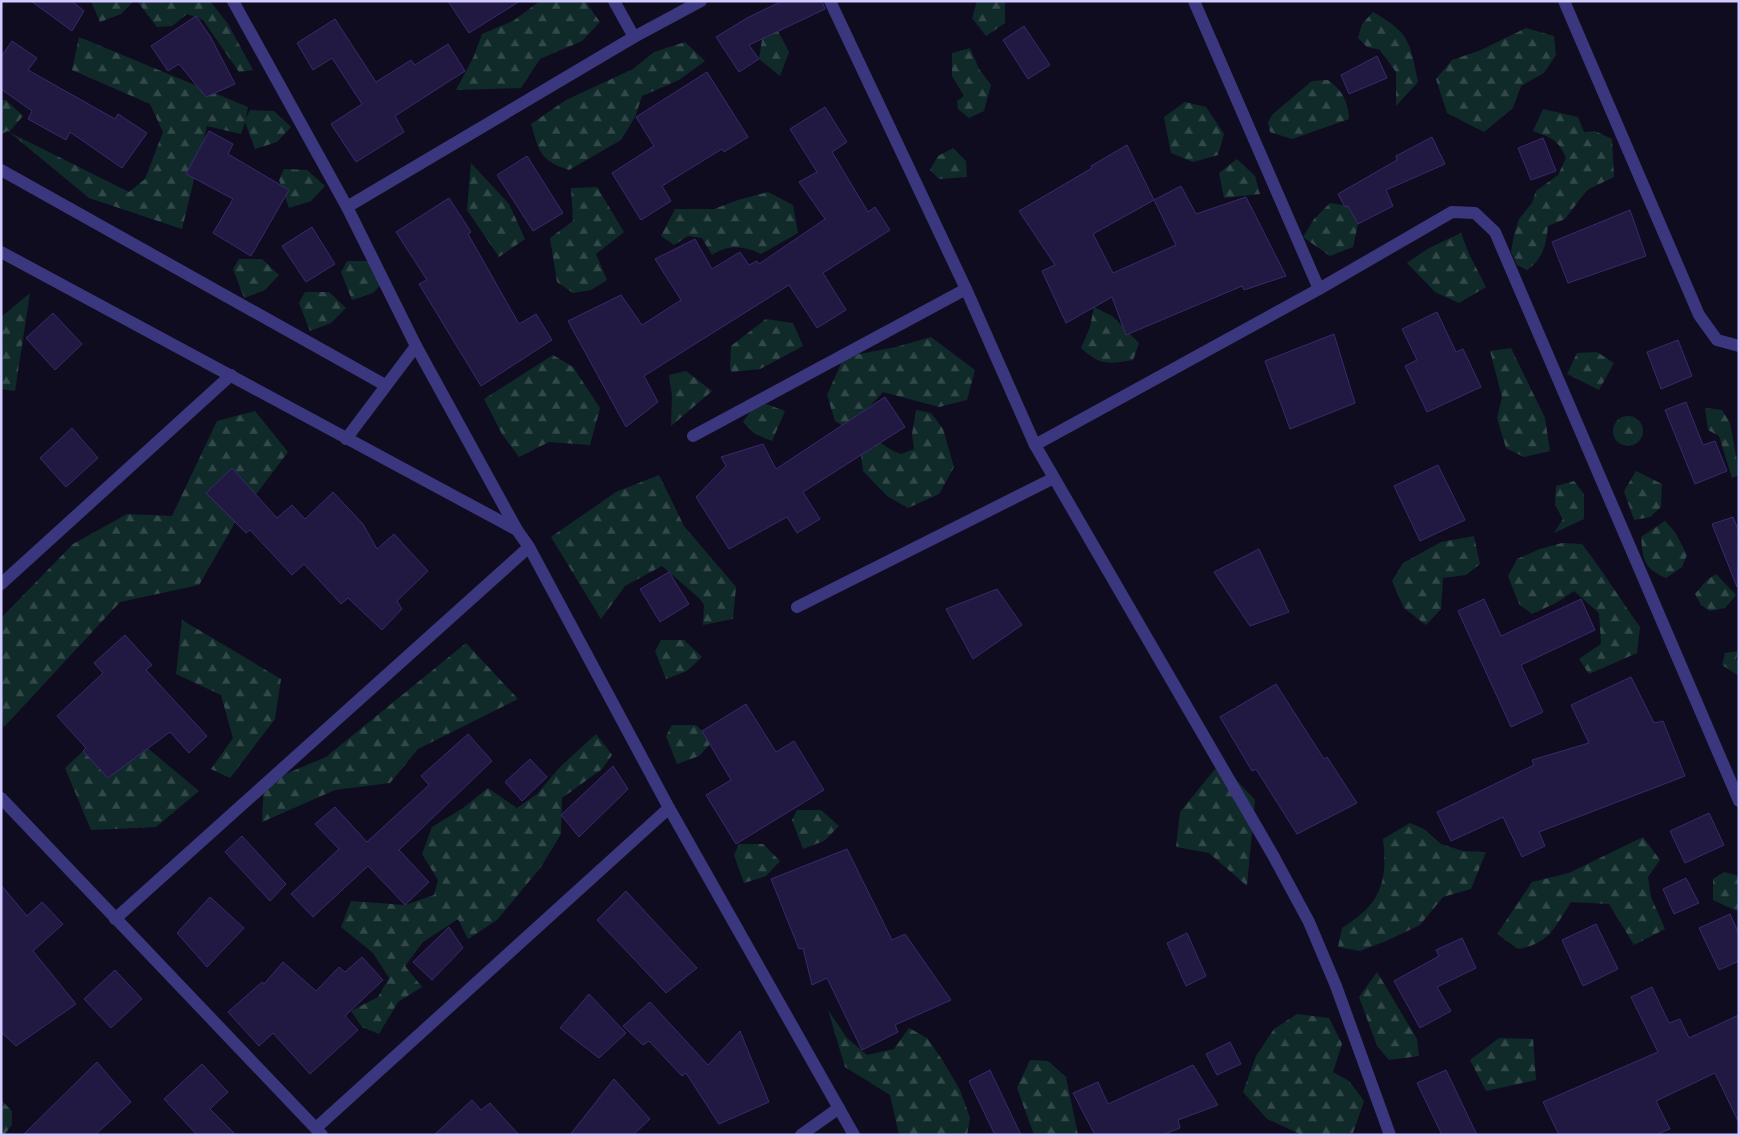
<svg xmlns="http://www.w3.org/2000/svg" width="1740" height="1136" viewBox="0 0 1740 1136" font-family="Raleway,sans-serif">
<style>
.forest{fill:url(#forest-firs)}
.building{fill:#211941;stroke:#392a6d;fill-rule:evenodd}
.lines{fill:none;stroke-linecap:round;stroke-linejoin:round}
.street{stroke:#3b377f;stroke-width:12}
</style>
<defs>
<pattern id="forest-firs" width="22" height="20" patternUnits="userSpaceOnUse" patternTransform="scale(1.25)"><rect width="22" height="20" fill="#102a29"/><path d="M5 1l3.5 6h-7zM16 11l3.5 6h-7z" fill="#324849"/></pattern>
</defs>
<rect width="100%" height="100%" fill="#100c20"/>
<g class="forest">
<path d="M 91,1 L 134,1 L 121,14 L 100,22 Z"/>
<path d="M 137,1 L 210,1 L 228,24 L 253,70 L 239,72 L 203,20 L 187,14 L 172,26 L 157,27 Z"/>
<path d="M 540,1 L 585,1 L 600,22 L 582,41 L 540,59 L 521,88 L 456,90 L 474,56 L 482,34 L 513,21 Z"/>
<path d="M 977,1 L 1005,2 L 1005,23 L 986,36 L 972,18 Z"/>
<path d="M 1373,12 C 1410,33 1410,42 1418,82 L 1396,106 L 1396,72 L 1380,50 L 1367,47 L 1358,38 L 1362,24 Z"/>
<path d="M 1526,28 L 1554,36 L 1556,55 L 1544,73 L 1521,86 L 1513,108 L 1484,132 L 1447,113 L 1436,79 L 1452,60 L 1481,50 Z"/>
<path d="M 778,31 L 789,52 L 780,76 L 759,59 L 763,33 Z"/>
<path d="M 79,37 L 248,107 L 246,118 L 250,110 L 274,111 L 291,127 L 277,142 L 255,149 L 245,122 L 241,134 L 207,126 L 182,229 L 89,198 L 8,131 L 1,134 L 1,100 L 6,100 L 23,116 L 9,132 L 129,192 L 145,179 L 163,132 L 150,104 L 72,70 Z"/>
<path d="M 685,42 L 705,61 L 679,80 L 642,96 L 635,117 L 621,140 L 569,170 C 540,161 539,151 531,124 L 566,100 L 633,69 L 654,52 Z"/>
<path d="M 970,48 L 979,69 L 991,85 L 984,111 L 969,118 L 958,109 L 957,101 L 964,96 L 952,76 L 952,53 Z"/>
<path d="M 1328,80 C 1343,91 1348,102 1349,119 L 1292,139 L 1270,132 L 1268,122 L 1273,114 L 1312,81 Z"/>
<path d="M 1185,102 L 1206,107 L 1224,134 L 1218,155 L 1193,162 L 1171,153 L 1164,117 Z"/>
<path d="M 1543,109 L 1578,117 L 1584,132 L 1595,131 L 1612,139 L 1614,177 L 1587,190 L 1565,219 L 1548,226 C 1546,245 1543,259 1527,270 L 1517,265 L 1511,252 L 1514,235 L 1519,219 L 1532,203 L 1536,191 L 1558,175 L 1566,158 C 1559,140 1550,137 1533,131 Z"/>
<path d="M 953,148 L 966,161 L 967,177 L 939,179 L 930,170 L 938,156 Z"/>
<path d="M 1237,159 L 1255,176 L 1260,194 L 1224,198 L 1219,173 Z"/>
<path d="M 471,163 L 509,204 L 525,239 L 499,257 L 467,210 Z"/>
<path d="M 284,169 L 307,170 L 325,186 L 311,201 L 289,208 L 279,180 Z"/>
<path d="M 597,187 L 624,232 L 596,254 L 607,280 L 591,290 L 573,293 L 557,282 L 550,238 L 573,221 L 571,188 Z"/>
<path d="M 768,192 L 793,205 L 798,233 L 761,254 C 744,246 729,244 712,255 L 702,238 L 688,236 L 674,245 L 661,236 L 675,209 L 714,209 L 738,200 Z"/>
<path d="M 1330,203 L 1348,206 L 1358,224 L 1353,247 L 1330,256 L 1303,237 L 1314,219 Z"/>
<path d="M 1461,233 L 1469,254 L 1486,287 L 1459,303 L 1435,292 L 1407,263 L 1429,248 Z"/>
<path d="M 239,259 L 262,259 L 279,275 L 265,290 L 244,298 L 233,269 Z"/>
<path d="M 347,261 L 370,261 L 387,278 L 373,293 L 352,300 L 341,272 Z"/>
<path d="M 305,292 L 329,292 L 346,308 L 331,323 L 310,331 L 299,303 Z"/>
<path d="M 30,293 L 15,391 L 1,389 L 1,317 Z"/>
<path d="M 1094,307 L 1112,316 L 1139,343 L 1133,360 C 1109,364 1100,366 1081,348 L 1090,327 Z"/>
<path d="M 766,319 L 793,323 L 803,346 L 760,369 L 732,372 L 730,369 L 731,346 Z"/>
<path d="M 931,337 L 975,370 L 967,400 L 939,407 L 883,392 L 860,417 C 871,435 881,447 901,454 L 914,449 L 912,434 L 916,410 L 931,413 L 943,429 L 954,467 L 939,494 L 908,508 L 887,496 L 863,471 L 861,455 L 843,426 L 835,421 L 827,395 L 844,357 L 896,347 Z"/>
<path d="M 1511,348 L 1545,418 L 1550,451 L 1524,457 L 1506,448 L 1497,418 L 1502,397 L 1490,351 Z"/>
<path d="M 1597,352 L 1614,363 L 1599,390 L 1567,374 L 1577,353 Z"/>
<path d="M 553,355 L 573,367 L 600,408 L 590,445 L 549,442 L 519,457 L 502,434 L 484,399 Z"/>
<path d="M 686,371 L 712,391 L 671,426 L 672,396 L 669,375 Z"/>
<path d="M 766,404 L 785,411 L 772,441 L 755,434 L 743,422 L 752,409 Z"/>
<path d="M 1705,408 L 1722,410 L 1730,423 L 1739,472 L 1739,475 L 1732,478 L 1719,436 L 1708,430 Z"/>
<path d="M 255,411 L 288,452 L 236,521 L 199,585 L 120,602 L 4,727 L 1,721 L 1,618 L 73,544 L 127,514 L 172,516 L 217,421 Z"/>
<circle cx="1628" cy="431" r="15"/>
<path d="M 1636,471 L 1662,484 L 1661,507 L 1650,517 L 1634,520 L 1624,491 Z"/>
<path d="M 659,475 L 684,526 L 736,587 L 733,619 L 703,625 L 704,605 L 700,599 L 662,566 L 625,586 L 601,619 L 551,537 L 616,492 Z"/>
<path d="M 1574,481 L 1584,494 L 1584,519 L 1554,533 L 1563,519 L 1555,505 L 1556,486 Z"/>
<path d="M 1665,521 L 1675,532 L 1687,555 L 1682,567 L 1666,578 C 1644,569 1643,560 1641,537 Z"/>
<path d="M 1474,536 L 1480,564 L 1466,575 L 1443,578 L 1441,609 L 1426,625 L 1404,608 L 1392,581 L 1403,563 L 1441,542 Z"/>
<path d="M 1562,543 L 1582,544 C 1603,571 1620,599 1640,627 L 1637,653 L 1589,674 L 1579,659 L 1601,644 L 1599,613 L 1574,591 L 1556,603 L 1532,614 L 1519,604 L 1508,576 L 1517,559 L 1540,549 Z"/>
<path d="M 1716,574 L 1736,595 L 1725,608 L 1710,611 L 1701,605 L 1695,594 L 1707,580 Z"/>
<path d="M 182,620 L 281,679 L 275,719 L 230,778 L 211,769 L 233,738 L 221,695 L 176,674 Z"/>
<path d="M 661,640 L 684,640 L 702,657 L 687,671 L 666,679 L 655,651 Z"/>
<path d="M 466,643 L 518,699 L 418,749 L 390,783 L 335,790 L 262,822 L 264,783 L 326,757 Z"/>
<path d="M 1738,651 L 1736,660 L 1739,661 L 1739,676 L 1722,665 L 1725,653 Z"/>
<path d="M 115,721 L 199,791 L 156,827 L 91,830 L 65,768 Z"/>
<path d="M 672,725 L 696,725 L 713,741 L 699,756 L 677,764 L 666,736 Z"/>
<path d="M 596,734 L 612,755 L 602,769 L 562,798 L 561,834 L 541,867 L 497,920 L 468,939 L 458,919 L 423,942 L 405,966 L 422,987 L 398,1002 L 379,1034 L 362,1027 L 351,1011 L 378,997 L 389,978 L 373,953 L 341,927 L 351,901 L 405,905 L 434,895 L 438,880 L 422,854 L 432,827 L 463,808 L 488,788 L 517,808 L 537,794 L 560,767 Z"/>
<path d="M 1220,763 L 1255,800 L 1247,886 L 1209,853 L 1176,847 L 1180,812 Z"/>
<path d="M 797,810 L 821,810 L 839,826 L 824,841 L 803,849 L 792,820 Z"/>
<path d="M 1410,823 L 1424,829 L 1441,844 L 1463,851 L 1486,852 L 1471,889 L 1443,897 L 1420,925 L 1386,941 L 1360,951 L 1338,947 L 1342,928 C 1381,904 1388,882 1383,839 Z"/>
<path d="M 1643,837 L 1660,860 L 1648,877 L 1651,897 L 1665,929 L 1634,945 L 1609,904 L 1571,902 C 1555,927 1549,944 1518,949 L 1497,934 L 1532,882 L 1569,873 Z"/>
<path d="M 739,844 L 763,844 L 780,861 L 766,876 L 744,883 L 734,855 Z"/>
<path d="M 1724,872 L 1739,876 L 1739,912 L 1713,900 L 1713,879 Z"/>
<path d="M 1377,972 L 1417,1039 L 1419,1056 L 1389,1060 L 1377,1046 L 1359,997 Z"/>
<path d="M 828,1010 L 847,1038 L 867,1055 L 894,1049 L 909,1028 L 927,1038 L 943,1061 L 960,1090 L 970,1118 L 967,1135 L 899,1135 L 890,1095 L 845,1067 Z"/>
<path d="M 1297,1014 L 1329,1018 L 1342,1044 L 1333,1072 L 1349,1081 L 1364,1101 L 1353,1133 L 1302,1135 L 1267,1119 L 1243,1092 L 1256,1056 L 1274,1029 Z"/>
<path d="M 1499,1038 L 1533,1039 L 1536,1080 L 1486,1091 L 1470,1060 Z"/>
<path d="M 1030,1060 L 1048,1061 L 1066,1077 L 1078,1135 L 1034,1135 L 1017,1088 Z"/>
<path d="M 1,1100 L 12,1111 L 12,1125 L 4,1135 L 1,1135 Z"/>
</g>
<g class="building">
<path d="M 31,1 L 72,1 L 84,11 L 72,31 Z"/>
<path d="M 448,1 L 520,1 L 469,33 Z"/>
<path d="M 782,1 L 822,1 L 825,9 L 749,45 L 759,59 L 739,72 L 716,37 L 747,18 Z"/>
<path d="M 196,16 L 210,36 L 235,84 L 206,97 L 179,64 L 168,71 L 151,46 Z"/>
<path d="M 335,19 L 376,82 L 411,60 L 415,65 L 448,44 L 465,71 L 395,116 L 404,132 L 356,162 L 331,124 L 362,104 L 332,58 L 313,70 L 297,43 Z"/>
<path d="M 1024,26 L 1050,65 L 1028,79 L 1003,40 Z"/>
<path d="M 12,41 L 37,58 L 28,70 L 115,119 L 118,114 L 147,133 L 122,168 L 70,132 L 66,140 L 28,119 L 32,111 L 1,89 L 1,57 Z"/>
<path d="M 1377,56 L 1387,78 L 1349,94 L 1341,75 Z"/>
<path d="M 707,72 L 748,137 L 724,152 L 722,149 L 662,186 L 671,201 L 641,220 L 612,173 L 654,146 L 636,117 Z"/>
<path d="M 825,107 L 847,142 L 832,152 L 868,212 L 875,207 L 890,230 L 823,273 L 846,310 L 817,328 L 789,285 L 644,376 L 658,402 L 626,427 L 568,321 L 621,295 L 642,325 L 681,300 L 655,259 L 695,239 L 712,269 L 740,252 L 749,265 L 757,261 L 759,264 L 825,219 L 799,182 L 817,172 L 790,129 Z"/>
<path d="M 209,131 L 233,144 L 228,154 L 289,190 L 251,256 L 213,233 L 233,199 L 186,174 Z"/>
<path d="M 1432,137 L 1445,164 L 1386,190 L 1393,206 L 1358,224 L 1348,206 L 1345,207 L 1338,194 L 1397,160 L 1396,156 Z"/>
<path d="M 1543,138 L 1556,171 L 1531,180 L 1518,148 Z"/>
<path d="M 1127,145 L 1154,200 L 1181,186 L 1196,214 L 1246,197 L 1286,276 L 1244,290 L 1242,286 L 1126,335 L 1112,297 L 1066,323 L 1042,271 L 1055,265 L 1019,211 L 1092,168 L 1091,166 ZM 1154,200 L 1176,245 L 1113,273 L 1093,234 Z"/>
<path d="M 527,156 L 563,213 L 533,231 L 497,175 Z"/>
<path d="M 449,198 L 471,232 L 468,234 L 519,324 L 536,314 L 552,340 L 481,386 L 419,284 L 427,280 L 396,232 Z"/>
<path d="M 1630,210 L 1646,256 L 1568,283 L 1552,242 Z"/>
<path d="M 312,227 L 335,264 L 306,282 L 282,246 Z"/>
<path d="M 1437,312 L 1456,352 L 1463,349 L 1481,387 L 1427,412 L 1405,366 L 1417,360 L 1402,329 Z"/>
<path d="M 53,313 L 82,344 L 55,370 L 26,338 Z"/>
<path d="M 1334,334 L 1355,403 L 1290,429 L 1265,361 Z"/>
<path d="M 1678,340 L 1692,376 L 1661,389 L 1647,352 Z"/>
<path d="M 885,397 L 905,427 L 803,492 L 820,519 L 797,533 L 787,517 L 729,549 L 696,497 L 726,466 L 721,457 L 763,444 L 776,469 Z"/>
<path d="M 1686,402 L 1703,445 L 1715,441 L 1727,471 L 1695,484 L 1665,410 Z"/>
<path d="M 72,428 L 98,458 L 66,487 L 40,458 Z"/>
<path d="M 1438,465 L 1465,520 L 1420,541 L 1394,486 Z"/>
<path d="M 232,468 L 277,518 L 292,505 L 305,519 L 333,492 L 363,524 L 377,549 L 394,534 L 428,571 L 397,601 L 402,609 L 382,630 L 348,598 L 341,604 L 304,564 L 292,575 L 250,530 L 246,533 L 206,493 Z"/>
<path d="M 1733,517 L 1739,532 L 1737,587 L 1712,524 Z"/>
<path d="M 1259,549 L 1289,612 L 1250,626 L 1214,572 Z"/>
<path d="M 669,572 L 689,604 L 660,622 L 640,589 Z"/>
<path d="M 997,589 L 1022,625 L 973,659 L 946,609 Z"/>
<path d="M 1484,599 L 1501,636 L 1581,599 L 1595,630 L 1521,665 L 1543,712 L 1511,727 L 1458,611 Z"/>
<path d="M 125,635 L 152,665 L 146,670 L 207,736 L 189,753 L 170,732 L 108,778 L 83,751 L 86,748 L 57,716 L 103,673 L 94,663 Z"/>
<path d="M 1631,677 L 1654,723 L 1663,721 L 1685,776 L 1539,832 L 1545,846 L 1522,857 L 1503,817 L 1451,841 L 1437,812 L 1534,765 L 1532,760 L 1589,743 L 1571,705 Z"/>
<path d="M 1276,684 L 1324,759 L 1327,757 L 1357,803 L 1297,834 L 1256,769 L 1252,771 L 1220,717 Z"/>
<path d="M 746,704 L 776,752 L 794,741 L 824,790 L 736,844 L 706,795 L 731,780 L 702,731 Z"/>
<path d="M 468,734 L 492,761 L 399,850 L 429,882 L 405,905 L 368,866 L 313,917 L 291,894 L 339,849 L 315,824 L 335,807 L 367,842 L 429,785 L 421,776 Z"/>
<path d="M 530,759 L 547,777 L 522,801 L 505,782 Z"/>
<path d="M 613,766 L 628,789 L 579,837 L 561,815 Z"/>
<path d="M 1709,813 L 1724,845 L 1685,863 L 1670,831 Z"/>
<path d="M 242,836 L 286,884 L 270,901 L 225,852 Z"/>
<path d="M 847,849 L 892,940 L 905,934 L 951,1000 L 895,1025 L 898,1032 L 862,1050 L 827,978 L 812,985 L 803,948 L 799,949 L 771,879 Z"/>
<path d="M 1686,878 L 1699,903 L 1674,914 L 1663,889 Z"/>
<path d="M 1,885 L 27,916 L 42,902 L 63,924 L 33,951 L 76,1004 L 16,1046 L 1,1032 Z"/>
<path d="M 626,891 L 697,968 L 666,993 L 597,920 Z"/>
<path d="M 210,897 L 244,928 L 207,967 L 177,933 Z"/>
<path d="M 1730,914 L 1739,934 L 1739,961 L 1719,970 L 1699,928 Z"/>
<path d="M 1596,924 L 1618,969 L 1583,986 L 1562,940 Z"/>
<path d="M 449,927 L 463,948 L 432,980 L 413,962 Z"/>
<path d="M 1187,933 L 1206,976 L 1186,986 L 1167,943 Z"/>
<path d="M 1462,938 L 1476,968 L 1437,987 L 1451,1011 L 1420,1028 L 1394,981 L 1439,956 L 1436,950 Z"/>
<path d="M 362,957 L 383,980 L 345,1016 L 358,1030 L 310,1074 L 273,1033 L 259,1046 L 228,1012 L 262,982 L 264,984 L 283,962 L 316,991 L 339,967 L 345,972 Z"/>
<path d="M 115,970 L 142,999 L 111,1028 L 84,999 Z"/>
<path d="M 1652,987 L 1669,1023 L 1680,1019 L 1689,1038 L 1739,1015 L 1739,1123 L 1715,1073 L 1656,1101 L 1670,1129 L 1655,1135 L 1559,1135 L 1543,1102 L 1658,1052 L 1631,997 Z"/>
<path d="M 589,994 L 626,1033 L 599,1058 L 560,1028 Z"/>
<path d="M 650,1002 L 708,1065 L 740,1031 L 769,1102 L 719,1124 L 686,1073 L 682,1076 L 649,1041 L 643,1045 L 623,1026 Z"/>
<path d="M 1230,1042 L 1241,1064 L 1217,1075 L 1206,1054 Z"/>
<path d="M 97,1062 L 131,1102 L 95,1135 L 23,1135 Z"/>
<path d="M 202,1064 L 228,1092 L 210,1109 L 236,1135 L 197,1135 L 164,1099 Z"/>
<path d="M 1193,1065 L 1218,1105 L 1178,1120 L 1180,1128 L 1162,1135 L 1095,1135 L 1073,1093 L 1098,1082 L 1108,1104 Z"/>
<path d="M 990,1070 L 1021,1135 L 995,1135 L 969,1081 Z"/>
<path d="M 1446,1070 L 1477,1135 L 1442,1135 L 1417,1083 Z"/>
<path d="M 614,1079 L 650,1119 L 633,1135 L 570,1135 Z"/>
<path d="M 472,1100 L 481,1110 L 490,1103 L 519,1135 L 434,1135 Z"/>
</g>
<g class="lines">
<g class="street">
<path d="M 233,1 L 347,207 L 416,346 L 517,530 L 529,547 L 669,808 L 854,1135"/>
<path d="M 614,1 L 634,37"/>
<path d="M 830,1 L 966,289 L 1035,445 L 1274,857 L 1309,922 L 1336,986 L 1390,1135"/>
<path d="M 1194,1 L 1319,289"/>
<path d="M 1564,1 L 1699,315 L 1717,340 L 1739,346"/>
<path d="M 1,170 L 385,385"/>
<path d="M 347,207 L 634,37 L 701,1"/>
<path d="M 1,252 L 517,530"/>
<path d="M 693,436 L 966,289"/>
<path d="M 346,439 L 416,346"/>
<path d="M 1035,445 L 1319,289 L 1452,212 L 1475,213 L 1495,232 L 1739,801"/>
<path d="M 1,584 L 231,375"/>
<path d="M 797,607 L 1054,478"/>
<path d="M 1,798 L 322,1135"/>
<path d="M 115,919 L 529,547"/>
<path d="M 316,1128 L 669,808"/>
<path d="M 801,1135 L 839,1108"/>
</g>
</g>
<rect width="1740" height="1136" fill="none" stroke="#d2cbff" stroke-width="5"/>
</svg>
